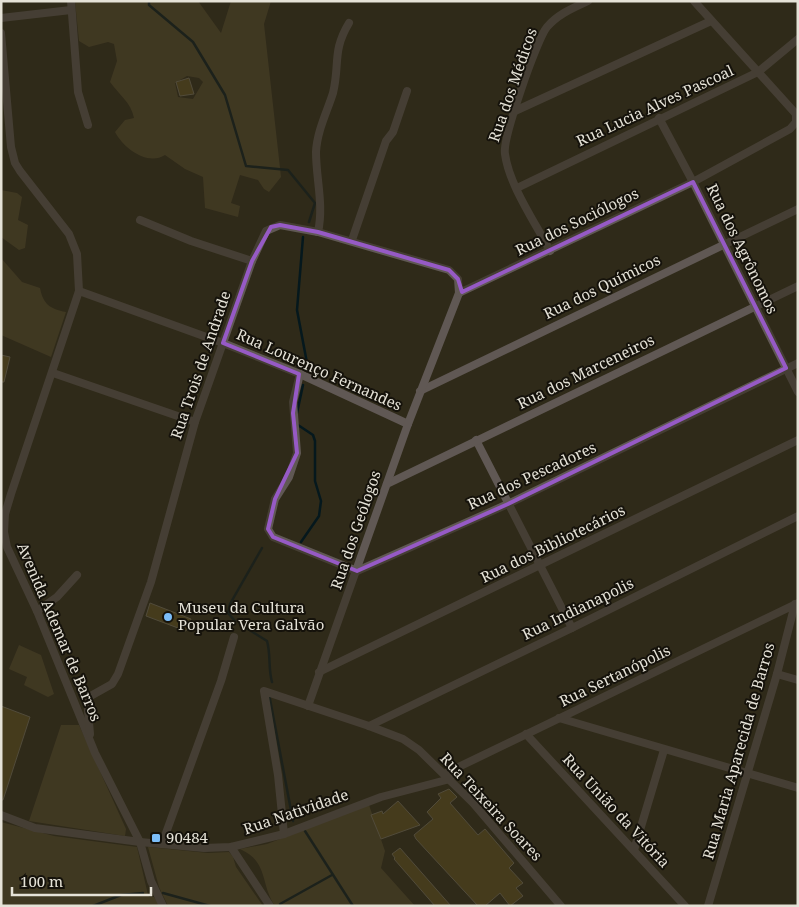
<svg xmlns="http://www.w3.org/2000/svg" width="799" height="907" viewBox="0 0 799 907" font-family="'Noto Serif',serif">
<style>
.green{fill:#53492c;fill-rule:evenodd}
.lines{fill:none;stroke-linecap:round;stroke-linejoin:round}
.stream{stroke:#05181d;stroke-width:2.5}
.building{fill:#5f5021;stroke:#7a7361}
.minor{stroke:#605854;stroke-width:8}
.marked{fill:none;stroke:#965ac5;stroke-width:4;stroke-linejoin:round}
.poi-dot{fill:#7cbef9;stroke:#15120b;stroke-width:2}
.labels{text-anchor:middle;stroke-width:4;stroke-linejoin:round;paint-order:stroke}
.street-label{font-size:15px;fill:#e5e2d7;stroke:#15120b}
.poi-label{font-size:15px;fill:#e5e2d7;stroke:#15120b;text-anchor:start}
</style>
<rect width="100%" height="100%" fill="#2f2a19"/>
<g class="green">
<path d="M 75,1 L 198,1 L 221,33 L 231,1 L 271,1 L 264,24 L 281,177 L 269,192 L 264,189 L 258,180 L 240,175 L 231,203 L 240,206 L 238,217 L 205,208 L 203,177 L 185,169 L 165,155 C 148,166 124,149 115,132 L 125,120 L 134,118 C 131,102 119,95 110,82 L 117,61 L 114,44 L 108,42 L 89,47 L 79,41 ZM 187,76 L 199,78 L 203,82 L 193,99 L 178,97 L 175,83 Z"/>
<path d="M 1,190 L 17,193 L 22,197 L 18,220 L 28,225 L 25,248 L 19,250 L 1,237 Z"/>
<path d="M 1,258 L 22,282 L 40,288 C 43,304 50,309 66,312 L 51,357 L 1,335 Z"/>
<path d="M 19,645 L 41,655 L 54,694 L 48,697 L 24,685 L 27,677 L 9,669 Z"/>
<path d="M 61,725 L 79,725 L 126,829 L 125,836 L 29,821 Z"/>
<path d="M 369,805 L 385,851 L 381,868 L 415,906 L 275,906 C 260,884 269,862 240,849 L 267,844 Z"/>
<path d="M 1,822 L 54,836 L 137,847 L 148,895 L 149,897 L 154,897 L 160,906 L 1,906 Z"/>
<path d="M 148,847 L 208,853 L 229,852 L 233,857 L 236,867 L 263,906 L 168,906 L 159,887 Z"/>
</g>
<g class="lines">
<g class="stream">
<path d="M 149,1 L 149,5 L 193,42 L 225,95 L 246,166 L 288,170 L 315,203 L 309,222"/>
<path d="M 303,237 L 297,310 L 307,363 L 306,369"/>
<path d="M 297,413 L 303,385"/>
<path d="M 298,425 L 313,435 L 315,441 L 315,481 L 321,501 L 319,516 L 301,542"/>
<path d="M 235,621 L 228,613 L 230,604 L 262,548"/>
<path d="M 243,626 L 267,641 C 271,655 268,668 272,682"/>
<path d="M 269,694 L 293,821"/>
<path d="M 305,831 L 353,906"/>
<path d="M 163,893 L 210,906"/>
<path d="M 280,904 L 332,875"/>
<path d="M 93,906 L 121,895 L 143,893"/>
</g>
</g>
<g class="building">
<path d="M 189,78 L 194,94 L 180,96 L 176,82 Z"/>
<path d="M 1,355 L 10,357 L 4,382 L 1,382 Z"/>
<path d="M 150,603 L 191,619 L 186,631 L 146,616 Z"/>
<path d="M 1,706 L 30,717 L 3,800 L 1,800 Z"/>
<path d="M 449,789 L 457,797 L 450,803 L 478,835 L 485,829 L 514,863 L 509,868 L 523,883 L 516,888 L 523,896 L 510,906 L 500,893 L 485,906 L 478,906 L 416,839 L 414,835 L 433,819 L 427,812 L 441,798 L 438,794 Z"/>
<path d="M 398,801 L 420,825 L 381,839 L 371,815 L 382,811 L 383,814 Z"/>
<path d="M 400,848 L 451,906 L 435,906 L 394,859 L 395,858 L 392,854 Z"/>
</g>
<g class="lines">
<g class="minor">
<path d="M 71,1 L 78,92 L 88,125"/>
<path d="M 1,18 L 71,10"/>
<path d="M 1,33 L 11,147 L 15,163 L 20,171 L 69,234 L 77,254 L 79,291 L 11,494 L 5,514 L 4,532 L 7,547 L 37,611 L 95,753 L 140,842 L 151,881 L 163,906"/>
<path d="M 515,111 L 711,21"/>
<path d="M 659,118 L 693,182 L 798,392"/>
<path d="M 517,188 L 758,72 L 798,39"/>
<path d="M 140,220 L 191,241 L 252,261"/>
<path d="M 318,232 C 324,205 316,179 316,152 C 317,131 327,112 333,93 C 340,64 332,51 349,23"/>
<path d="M 352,240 L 386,141 L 393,132 L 407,91"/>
<path d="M 550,251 C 535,222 509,185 505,154 C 502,139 537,39 547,27 C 558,14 573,8 588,1"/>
<path d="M 79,291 L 223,343 L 300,374 L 408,424"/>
<path d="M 53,373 L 195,422"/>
<path d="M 300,374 L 293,402 L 297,453 L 289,477 L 275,499 L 268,529 L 273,537 L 357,571 L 508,504 L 798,363"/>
<path d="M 420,391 L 798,209"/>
<path d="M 476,440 L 572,628"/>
<path d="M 387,484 L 798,286"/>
<path d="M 37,611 L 57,597 L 77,575"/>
<path d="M 319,672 L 798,440"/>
<path d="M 777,674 L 798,680"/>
<path d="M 308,706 L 408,424 L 459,293 L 693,182 L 790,129 L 796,122 L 796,114 L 694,1"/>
<path d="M 559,718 L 798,788"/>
<path d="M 369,726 L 572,628 L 798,516"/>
<path d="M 90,734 L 87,698 L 112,684 L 118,674 L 151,582 L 195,422 L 252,261 L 266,231 L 280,225 L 318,232 L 449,270 L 458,279 L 459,293"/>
<path d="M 526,734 L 685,906"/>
<path d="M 444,774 L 798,603"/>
<path d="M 1,815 L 35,828 L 140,842 L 204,848 L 231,847 L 284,834 L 381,797 L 450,779"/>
<path d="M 284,834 L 278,775 L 264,691 L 369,726 L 403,739 L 419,750 L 473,803 L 561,906"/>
<path d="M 162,844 L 221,681 L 234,637"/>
<path d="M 231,847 L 270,906"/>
<path d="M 634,850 L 664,750"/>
<path d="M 708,906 L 777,674 L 795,604"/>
</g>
</g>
<path d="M0 0H799V907H0ZM 693,182 L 786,368 L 508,504 L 357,571 L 273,537 L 268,529 L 275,499 L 297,453 L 293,413 L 299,374 L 223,343 L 252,261 L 271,227 L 280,225 L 318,232 L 449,270 L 458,279 L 462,292 Z" fill="#2f2a19" fill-opacity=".55" fill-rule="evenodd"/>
<path class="marked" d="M 693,182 L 786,368 L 508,504 L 357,571 L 273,537 L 268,529 L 275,499 L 297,453 L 293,413 L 299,374 L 223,343 L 252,261 L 271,227 L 280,225 L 318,232 L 449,270 L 458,279 L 462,292 Z"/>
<g class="poi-dot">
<circle cx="168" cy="617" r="5"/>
<rect x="151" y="833" width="10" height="10" rx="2.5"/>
</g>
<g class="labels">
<g class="street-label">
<text transform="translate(513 85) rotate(-71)" y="5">Rua dos Médicos</text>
<text transform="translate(655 106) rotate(-25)" y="5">Rua Lucia Alves Pascoal</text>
<text transform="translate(577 222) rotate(-26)" y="5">Rua dos Sociólogos</text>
<text transform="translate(742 249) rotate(64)" y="5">Rua dos Agrônomos</text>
<text transform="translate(602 287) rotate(-26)" y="5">Rua dos Químicos</text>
<text transform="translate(201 365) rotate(-71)" y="5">Rua Trois de Andrade</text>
<text transform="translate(319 370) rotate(24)" y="5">Rua Lourenço Fernandes</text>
<text transform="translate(586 372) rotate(-26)" y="5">Rua dos Marceneiros</text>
<text transform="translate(532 476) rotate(-25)" y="5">Rua dos Pescadores</text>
<text transform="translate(356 530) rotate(-71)" y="5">Rua dos Geólogos</text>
<text transform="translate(553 544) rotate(-26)" y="5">Rua dos Bibliotecários</text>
<text transform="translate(578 609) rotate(-26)" y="5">Rua Indianapolis</text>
<text transform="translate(59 632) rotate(67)" y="5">Avenida Ademar de Barros</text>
<text transform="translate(615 676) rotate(-26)" y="5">Rua Sertanópolis</text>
<text transform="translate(739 751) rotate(-74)" y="5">Rua Maria Aparecida de Barros</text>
<text transform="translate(491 807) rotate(47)" y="5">Rua Teixeira Soares</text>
<text transform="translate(616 811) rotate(47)" y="5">Rua União da Vitória</text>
<text transform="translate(296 812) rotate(-19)" y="5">Rua Natividade</text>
</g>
<g class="poi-label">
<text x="178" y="613">Museu da Cultura<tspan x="178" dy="17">Popular Vera Galvão</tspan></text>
<text x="166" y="843">90484</text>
</g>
</g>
<rect width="799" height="907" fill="none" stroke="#e5e2d7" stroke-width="5"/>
<path d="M12 887v8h139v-8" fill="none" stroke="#e5e2d7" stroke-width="2.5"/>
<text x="20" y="887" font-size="15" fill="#e5e2d7" stroke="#15120b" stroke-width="4" paint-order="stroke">100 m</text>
</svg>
